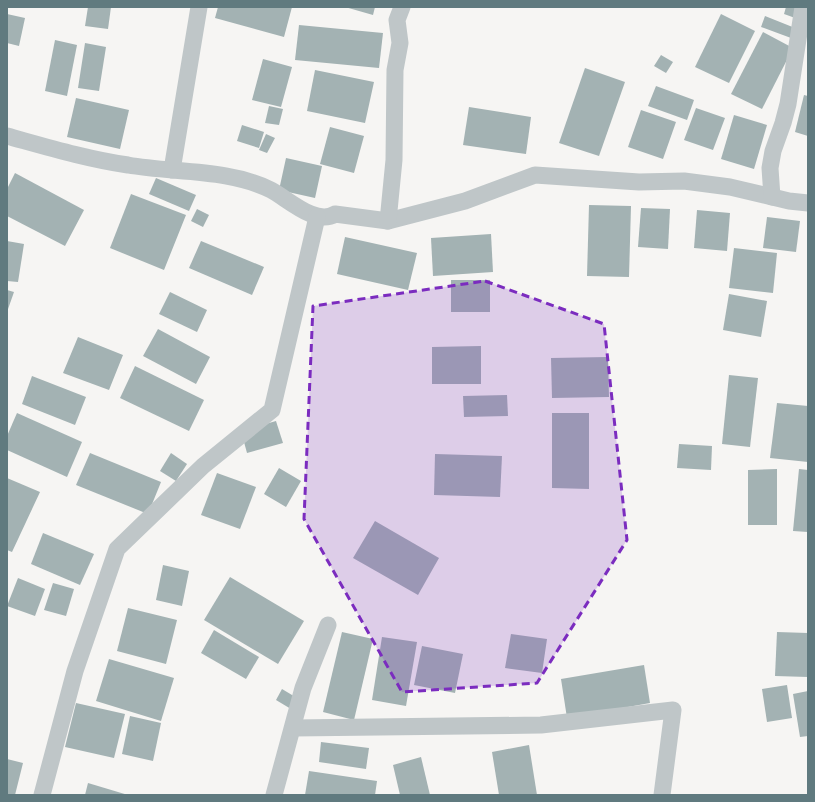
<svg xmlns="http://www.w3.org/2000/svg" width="815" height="802" viewBox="0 0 815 802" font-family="Montserrat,sans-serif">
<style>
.building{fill:#a3b2b3}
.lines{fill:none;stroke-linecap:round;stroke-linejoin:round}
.minor{stroke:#bfc6c8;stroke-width:17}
.marked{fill:#7b2cbf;fill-opacity:0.2;stroke:#7b2cbf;stroke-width:3;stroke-dasharray:8 5;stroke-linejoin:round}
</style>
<rect width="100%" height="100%" fill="#f6f5f3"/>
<g class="building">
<path d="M 88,7 L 111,7 L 108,29 L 85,26 Z"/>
<path d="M 218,7 L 292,7 L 284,37 L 215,18 Z"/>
<path d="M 345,7 L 375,7 L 373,15 Z"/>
<path d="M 786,7 L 802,7 L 798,19 L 784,14 Z"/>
<path d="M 7,14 L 25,18 L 19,46 L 7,43 Z"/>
<path d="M 721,14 L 755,31 L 729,83 L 695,67 Z"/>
<path d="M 765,16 L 795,28 L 791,38 L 761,27 Z"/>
<path d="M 299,25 L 383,33 L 379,68 L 295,60 Z"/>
<path d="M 763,32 L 793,48 L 762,109 L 731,94 Z"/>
<path d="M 55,40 L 77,45 L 67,96 L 45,91 Z"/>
<path d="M 85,43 L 106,47 L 99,91 L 78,88 Z"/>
<path d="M 661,55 L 673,62 L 666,73 L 654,66 Z"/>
<path d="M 263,59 L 292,67 L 281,107 L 252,100 Z"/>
<path d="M 585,68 L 625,82 L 599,156 L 559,143 Z"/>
<path d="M 315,70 L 374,82 L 365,123 L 307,111 Z"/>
<path d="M 656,86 L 694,100 L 687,120 L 648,106 Z"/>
<path d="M 804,95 L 808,96 L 808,136 L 795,132 Z"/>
<path d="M 76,98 L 129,110 L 120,149 L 67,137 Z"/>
<path d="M 269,106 L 283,109 L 279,125 L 265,123 Z"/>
<path d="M 469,107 L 531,117 L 526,154 L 463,145 Z"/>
<path d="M 696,108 L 725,118 L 713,150 L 684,140 Z"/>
<path d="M 641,110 L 676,122 L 663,159 L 628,147 Z"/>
<path d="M 734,115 L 767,125 L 754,169 L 721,159 Z"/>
<path d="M 242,125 L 264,132 L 259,148 L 237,141 Z"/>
<path d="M 330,127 L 364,136 L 354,173 L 320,164 Z"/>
<path d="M 266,134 L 275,138 L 267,153 L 259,150 Z"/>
<path d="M 286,158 L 322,166 L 315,198 L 279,190 Z"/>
<path d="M 15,173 L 84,210 L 65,246 L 7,216 L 7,189 Z"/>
<path d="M 156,178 L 196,195 L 189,211 L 149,194 Z"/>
<path d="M 131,194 L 186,215 L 164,270 L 110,248 Z"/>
<path d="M 589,205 L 631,206 L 629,277 L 587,276 Z"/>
<path d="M 641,208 L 670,209 L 668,249 L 638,247 Z"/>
<path d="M 197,209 L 209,215 L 203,227 L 191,221 Z"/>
<path d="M 697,210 L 730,213 L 727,251 L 694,248 Z"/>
<path d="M 767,217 L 800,221 L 796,252 L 763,248 Z"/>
<path d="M 491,234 L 493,272 L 433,276 L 431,238 Z"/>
<path d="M 345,237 L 417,253 L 408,290 L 337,274 Z"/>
<path d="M 7,241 L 24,244 L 18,282 L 7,281 Z"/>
<path d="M 201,241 L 264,267 L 252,295 L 189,268 Z"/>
<path d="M 734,248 L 777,253 L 773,293 L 729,288 Z"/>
<rect x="451" y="280" width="39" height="32"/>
<path d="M 7,290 L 14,292 L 7,312 Z"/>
<path d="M 170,292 L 207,310 L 197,332 L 159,314 Z"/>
<path d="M 729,294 L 767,301 L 761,337 L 723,330 Z"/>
<path d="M 158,329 L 210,357 L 196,384 L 143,356 Z"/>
<path d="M 78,337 L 123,355 L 109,390 L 63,373 Z"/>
<path d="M 481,346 L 481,384 L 432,384 L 432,347 Z"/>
<path d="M 608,357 L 609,397 L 552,398 L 551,358 Z"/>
<path d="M 135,366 L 204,400 L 189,431 L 120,398 Z"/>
<path d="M 729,375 L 758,378 L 750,447 L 722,444 Z"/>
<path d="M 32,376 L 86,397 L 75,425 L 22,404 Z"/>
<path d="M 507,395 L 508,416 L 464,417 L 463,396 Z"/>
<path d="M 777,403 L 808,406 L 808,462 L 770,458 Z"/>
<path d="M 17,413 L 82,442 L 67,477 L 7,450 L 7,436 Z"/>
<path d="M 552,413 L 589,413 L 589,489 L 552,488 Z"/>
<path d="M 276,421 L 283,443 L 247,453 L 241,431 Z"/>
<path d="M 679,444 L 712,446 L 711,470 L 677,468 Z"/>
<path d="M 90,453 L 161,482 L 148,514 L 76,485 Z"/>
<path d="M 171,453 L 187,464 L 176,481 L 160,471 Z"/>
<path d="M 435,454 L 502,456 L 500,497 L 434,495 Z"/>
<path d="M 279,468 L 301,481 L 286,507 L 264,494 Z"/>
<path d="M 777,469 L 777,525 L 748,525 L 748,470 Z"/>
<path d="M 799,469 L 808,470 L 808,532 L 793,531 Z"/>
<path d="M 217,473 L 256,487 L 240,529 L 201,515 Z"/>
<path d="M 7,478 L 40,492 L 12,552 L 7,550 Z"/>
<path d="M 375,521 L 439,558 L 418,595 L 353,558 Z"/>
<path d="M 43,533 L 94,554 L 80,585 L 31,564 Z"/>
<path d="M 163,565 L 189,571 L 182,606 L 156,600 Z"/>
<path d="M 230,577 L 304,621 L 278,664 L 204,620 Z"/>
<path d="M 18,578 L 45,589 L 35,616 L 7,606 Z"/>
<path d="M 53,583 L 74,589 L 66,616 L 44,610 Z"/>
<path d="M 128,608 L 177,620 L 166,664 L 117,651 Z"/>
<path d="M 214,630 L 259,657 L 246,679 L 201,653 Z"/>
<path d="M 342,632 L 373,639 L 354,720 L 323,712 Z"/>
<path d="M 777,632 L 808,633 L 808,677 L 775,676 Z"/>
<path d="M 511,634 L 547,639 L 542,673 L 505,668 Z"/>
<path d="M 382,637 L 417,642 L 406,706 L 372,700 Z"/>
<path d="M 422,646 L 463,654 L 455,693 L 414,685 Z"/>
<path d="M 109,659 L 174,678 L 161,721 L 96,701 Z"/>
<path d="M 644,665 L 650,703 L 567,718 L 561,679 Z"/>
<path d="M 787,685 L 792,718 L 767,722 L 762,689 Z"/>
<path d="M 282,689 L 297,698 L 291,709 L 276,700 Z"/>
<path d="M 808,691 L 808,736 L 800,737 L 793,694 Z"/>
<path d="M 76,703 L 125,714 L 114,758 L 65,747 Z"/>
<path d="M 130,716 L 161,723 L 153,761 L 122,754 Z"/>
<path d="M 321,742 L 369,748 L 366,769 L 319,762 Z"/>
<path d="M 529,745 L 537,795 L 499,795 L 492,752 Z"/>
<path d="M 421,757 L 430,795 L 400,795 L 393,765 Z"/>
<path d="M 7,759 L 23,763 L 15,795 L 7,795 Z"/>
<path d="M 309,771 L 377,781 L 375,795 L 305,795 Z"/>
<path d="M 88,783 L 128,795 L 85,795 Z"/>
</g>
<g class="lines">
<g class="minor">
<path d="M 7,136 C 47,147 87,159 128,165 C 173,173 230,169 271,190 C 288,199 316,226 335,214 L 388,221 L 465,201 L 535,175 L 639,182 L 684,181 L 730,187 L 789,201 L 808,203"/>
<path d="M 172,170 L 199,7"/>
<path d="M 772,197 L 770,168 L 773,151 L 783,123 L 788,104 L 803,7"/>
<path d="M 388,221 L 394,160 L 395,70 L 400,43 L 397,20 L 402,7"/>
<path d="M 293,728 L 541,725 L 673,710 L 662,795"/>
<path d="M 42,795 L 75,671 L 117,549 L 203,466 L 272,410 L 317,217"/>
<path d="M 274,795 L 303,688 L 328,625"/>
</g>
</g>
<path class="marked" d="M 485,281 L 604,324 L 627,540 L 537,683 L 402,692 L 304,519 L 313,306 Z"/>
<rect width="815" height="802" fill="none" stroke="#607a7f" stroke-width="16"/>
</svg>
